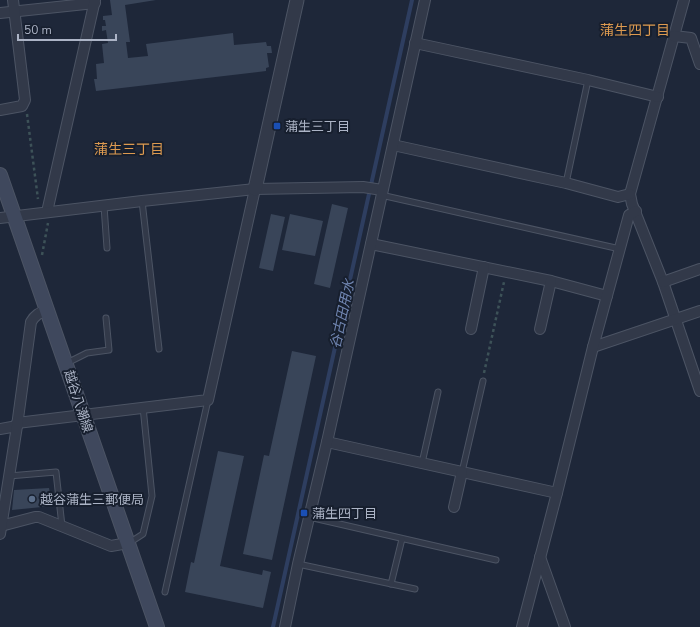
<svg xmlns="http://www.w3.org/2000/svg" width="700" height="627" viewBox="0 0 700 627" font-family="'Nunito Sans','Noto Sans JP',sans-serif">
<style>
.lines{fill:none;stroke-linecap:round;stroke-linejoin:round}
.stream{stroke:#2e3e60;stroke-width:4}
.building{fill:#394559}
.service-casing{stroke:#4c5464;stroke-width:7}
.minor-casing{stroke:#4c5464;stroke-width:12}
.tertiary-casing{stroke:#4c5464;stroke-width:15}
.secondary-casing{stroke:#4c5464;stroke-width:16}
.path{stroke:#3d5258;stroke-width:2.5;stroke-dasharray:3 3;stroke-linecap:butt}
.service{stroke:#323949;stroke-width:5}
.minor{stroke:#323949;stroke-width:10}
.tertiary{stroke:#323949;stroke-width:13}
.secondary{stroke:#3f485d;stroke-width:14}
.transit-dot{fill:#1a4fb4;stroke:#171f2e;stroke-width:1.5}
.service-dot{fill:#5c6f8a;stroke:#171f2e;stroke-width:1.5}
.labels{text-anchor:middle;stroke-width:4;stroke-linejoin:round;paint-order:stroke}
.poi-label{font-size:13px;fill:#acb4c6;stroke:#171f2e;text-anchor:start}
.street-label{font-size:13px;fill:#acb4c6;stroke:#171f2e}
.neighbourhood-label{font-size:14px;fill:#dd9a50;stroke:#171f2e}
.water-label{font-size:14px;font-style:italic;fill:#7186b2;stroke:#171f2e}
</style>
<rect width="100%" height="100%" fill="#1e2739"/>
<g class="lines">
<path class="stream" d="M 273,627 L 412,0"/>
</g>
<g class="building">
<path d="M 110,0 L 156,0 L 125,5 L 130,42 L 126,42 L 128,58 L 148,56 L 146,44 L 233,33 L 234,45 L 266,42 L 267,46 L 271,46 L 272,53 L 267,53 L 269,67 L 266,68 L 266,71 L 96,91 L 94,79 L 97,79 L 96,64 L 104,63 L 102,44 L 108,43 L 106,30 L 102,31 L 102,26 L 106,26 L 105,20 L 103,20 L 103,16 L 112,15 Z"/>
<path d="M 332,204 L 348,208 L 330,288 L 314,284 Z"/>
<path d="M 271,214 L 285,217 L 273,271 L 259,268 Z"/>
<path d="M 290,214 L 323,221 L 315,256 L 282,250 Z"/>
<path d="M 292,351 L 316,356 L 272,560 L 243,554 L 264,455 L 269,456 Z"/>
<path d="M 218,451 L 244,456 L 220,566 L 262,575 L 263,570 L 271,572 L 263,608 L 185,592 L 191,562 L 194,563 Z"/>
<path d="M 49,488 L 52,506 L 12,510 L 14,490 Z"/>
</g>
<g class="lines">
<defs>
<g id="service">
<path d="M 566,183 L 588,80"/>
<path d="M 381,195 L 620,249"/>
<path d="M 142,201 L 159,349"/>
<path d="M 104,206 L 107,248"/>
<path d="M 67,363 L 87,353 L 109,350 L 106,318"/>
<path d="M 422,463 L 438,392"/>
<path d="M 462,472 L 483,381"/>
<path d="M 9,476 L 56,472 L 62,526"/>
<path d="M 309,517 L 496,560"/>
<path d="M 129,543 L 143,534 L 152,496 L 143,407"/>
<path d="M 298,564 L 415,589"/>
<path d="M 391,584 L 402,539"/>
<path d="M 165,592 L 208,400"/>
</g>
<g id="minor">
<path d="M 684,0 L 630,194 L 632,204 L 663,282 L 700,391"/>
<path d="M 0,13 L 95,3"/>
<path d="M 674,36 L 691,38 L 700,64"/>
<path d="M 415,43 L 588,80 L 658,97"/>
<path d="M 0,110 L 22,106 L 25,100 L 13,0"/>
<path d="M 393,145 L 566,183 L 618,197 L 630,194"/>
<path d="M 47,212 L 95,0"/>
<path d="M 0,218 L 142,201 L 255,189 L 363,187 L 382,190"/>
<path d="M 371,244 L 551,281 L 607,296"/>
<path d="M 663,282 L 700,269"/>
<path d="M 471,329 L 484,267"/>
<path d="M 540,329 L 551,281"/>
<path d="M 593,347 L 700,311"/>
<path d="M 17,423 L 208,400 L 255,189"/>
<path d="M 0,429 L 17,426"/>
<path d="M 327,442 L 557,493"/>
<path d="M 454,507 L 462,472"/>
<path d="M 1,526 L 35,517 L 39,517 L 111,546 L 128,543"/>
<path d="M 0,534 L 17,426 L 31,322 C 35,315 39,313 47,310"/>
<path d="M 540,557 L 565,627"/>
<path d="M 285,627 L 298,564 L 327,442 L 425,0"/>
<path d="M 522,627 L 557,493 L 593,347 L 629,215 L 636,211"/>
</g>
<path id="tertiary" d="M 255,189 L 297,0"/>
<path id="secondary" d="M 0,175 L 157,627"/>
</defs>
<use href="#service" class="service-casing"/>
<use href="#minor" class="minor-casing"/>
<use href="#tertiary" class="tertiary-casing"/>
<use href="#secondary" class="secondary-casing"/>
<g class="path">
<path d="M 27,114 L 38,199"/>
<path d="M 42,255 L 48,223"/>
<path d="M 484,373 L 504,282"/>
</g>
<use href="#service" class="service"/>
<use href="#minor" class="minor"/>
<use href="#tertiary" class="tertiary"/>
<use href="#secondary" class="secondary"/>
</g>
<g class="transit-dot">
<rect x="273" y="122" width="8" height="8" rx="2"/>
<rect x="300" y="509" width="8" height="8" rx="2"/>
</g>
<circle class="service-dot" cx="32" cy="499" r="4"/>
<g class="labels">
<g class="poi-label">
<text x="285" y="131">蒲生三丁目</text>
<text x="40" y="504">越谷蒲生三郵便局</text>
<text x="312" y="518">蒲生四丁目</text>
</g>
<g class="street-label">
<text transform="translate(79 401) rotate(72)" y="5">越谷八潮線</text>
</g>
<g class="neighbourhood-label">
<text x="635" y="35">蒲生四丁目</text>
<text x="129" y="154">蒲生三丁目</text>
</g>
<g class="water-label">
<text transform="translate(342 314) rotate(-78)" y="5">谷古田用水</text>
</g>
</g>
<path d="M18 34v6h98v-6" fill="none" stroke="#acb4c6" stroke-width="2"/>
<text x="24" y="34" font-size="12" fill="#acb4c6" stroke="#171f2e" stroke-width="3" paint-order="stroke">50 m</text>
</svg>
